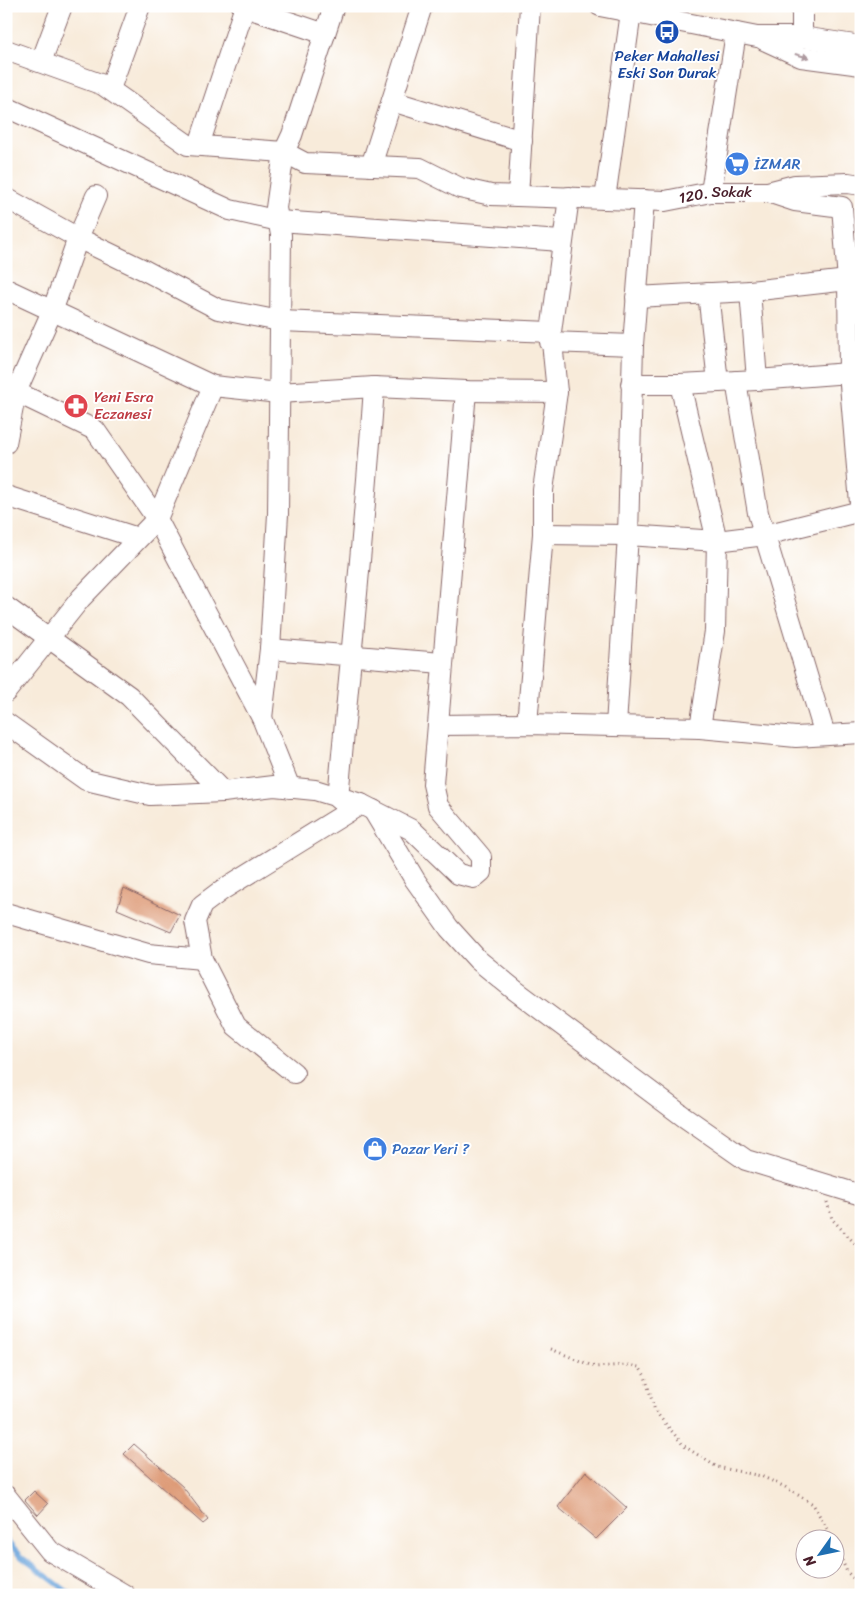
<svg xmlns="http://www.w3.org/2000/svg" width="867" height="1601" viewBox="0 0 867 1601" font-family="Sriracha,sans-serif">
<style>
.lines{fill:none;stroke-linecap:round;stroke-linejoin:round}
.stream{stroke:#6da6dc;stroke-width:5}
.building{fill:#dd9975}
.minor-casing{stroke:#876668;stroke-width:22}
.path{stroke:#876668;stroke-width:3;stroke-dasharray:1 4;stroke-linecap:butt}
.minor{stroke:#fff;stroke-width:20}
.oneway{fill:#ae9aa0}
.labels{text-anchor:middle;stroke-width:4;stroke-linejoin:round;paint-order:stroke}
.transit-label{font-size:15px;fill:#164399;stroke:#fff}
.shop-label{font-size:15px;fill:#366cbe;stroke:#fff;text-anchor:start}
.street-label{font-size:15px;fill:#4a1f2b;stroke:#fff}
.health-label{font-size:15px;fill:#be3a42;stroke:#fff;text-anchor:start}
</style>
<rect width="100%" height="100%" fill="#fff"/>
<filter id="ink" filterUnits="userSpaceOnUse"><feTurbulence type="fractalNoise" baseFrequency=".02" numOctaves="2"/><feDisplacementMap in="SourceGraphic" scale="10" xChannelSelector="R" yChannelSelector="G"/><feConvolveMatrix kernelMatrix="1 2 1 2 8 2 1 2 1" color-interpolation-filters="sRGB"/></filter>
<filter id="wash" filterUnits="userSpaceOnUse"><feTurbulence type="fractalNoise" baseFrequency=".0096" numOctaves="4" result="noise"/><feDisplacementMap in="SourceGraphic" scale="20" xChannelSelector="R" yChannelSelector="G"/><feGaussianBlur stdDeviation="1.12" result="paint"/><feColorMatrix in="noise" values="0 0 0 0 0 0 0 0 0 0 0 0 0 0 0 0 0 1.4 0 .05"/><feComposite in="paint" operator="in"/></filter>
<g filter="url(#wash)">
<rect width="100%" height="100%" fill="#f8ebda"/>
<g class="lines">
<path class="stream" d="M 6,1540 L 20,1556 L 72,1595"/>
</g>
<g id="blocks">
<g class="building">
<path d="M 124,888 L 180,915 L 171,932 L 117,909 Z"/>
<path d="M 134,1444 L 183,1487 L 208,1520 L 203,1524 L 124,1454 Z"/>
<path d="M 586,1471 L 627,1508 L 596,1539 L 558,1507 Z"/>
<path d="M 34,1491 L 48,1504 L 38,1515 L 25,1500 Z"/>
</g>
</g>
</g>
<g filter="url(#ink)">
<use href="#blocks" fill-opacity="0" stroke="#876668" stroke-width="1"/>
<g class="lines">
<defs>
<g id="minor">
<path d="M 242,6 L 325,34"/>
<path d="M 600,6 L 757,37 L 802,37 L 861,46"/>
<path d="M 802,37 L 802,6"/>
<path d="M 764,40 L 801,57 L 861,65"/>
<path id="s1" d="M 6,50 L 103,85 L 188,145 L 284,152 L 305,163 L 420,168 L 460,188 L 491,195 L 665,201 L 711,192 L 768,192 L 795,185 L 848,183 L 861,185"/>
<path d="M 41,62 L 62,6"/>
<path d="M 110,89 L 140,6"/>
<path d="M 392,101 L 522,141"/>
<path d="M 6,107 L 230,210 L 279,221 L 561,241"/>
<path d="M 199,145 L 245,6"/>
<path d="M 371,166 L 422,6"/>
<path d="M 711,192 L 736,33"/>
<path d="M 768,192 L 795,201 L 842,207 L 848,280 L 849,373 L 861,515"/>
<path d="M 518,196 L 530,6"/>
<path d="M 6,198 L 78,238 L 144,270 L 218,309 L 280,321 L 551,332"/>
<path d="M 605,199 L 631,12"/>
<path d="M 6,289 L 213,386 L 279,393 L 374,387 L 466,391 L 557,392"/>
<path d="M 750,291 L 757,380"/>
<path d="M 708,293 L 718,382"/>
<path d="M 636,297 L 750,291 L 848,280"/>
<path d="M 550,342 L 633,345"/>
<path d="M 736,381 L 758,513 L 825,735"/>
<path d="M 631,384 L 680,384 L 717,541 L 715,631 L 700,728"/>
<path d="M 680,384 L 757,380 L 849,373"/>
<path d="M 6,392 L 16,392 L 95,430 L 157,519 L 262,718 L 290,788"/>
<path d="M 6,443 L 16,392 L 53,309 L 78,238 L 96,196"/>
<path d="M 6,496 L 138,538"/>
<path d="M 543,534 L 628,535 L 717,541 L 765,535 L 861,511"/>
<path d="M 6,607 L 129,696 L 223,792"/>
<path d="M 270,649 L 442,663"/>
<path d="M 6,692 L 81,598 L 157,519 L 213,386"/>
<path d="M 262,718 L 270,649 L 278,514 L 281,235 L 276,208 L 284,152 L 292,135 L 334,6"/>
<path d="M 6,723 L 86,780 L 150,795 L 223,792 L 274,786 L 315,790 L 361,804 L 412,830 L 458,874 L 474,878 L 481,872 L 481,857 L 438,806 L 433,784 L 466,391"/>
<path d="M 527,724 L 543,534 L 543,490 L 557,392 L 551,332 L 569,197"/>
<path d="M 439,725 L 527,724 L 700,728 L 796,737 L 861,733"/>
<path d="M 616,726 L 628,535 L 633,345 L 644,200"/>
<path d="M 338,799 C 350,661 365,524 374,387"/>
<path d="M 373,810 L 415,880 L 449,928 L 478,960 L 516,991 L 683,1116 L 746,1160 L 861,1195"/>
<path d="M 6,913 L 148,954 L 202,959"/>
<path d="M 294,1073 L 236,1026 L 202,959 L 195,921 L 202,905 L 222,890 L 361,804"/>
<path d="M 6,1496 L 50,1551 L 125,1595"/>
</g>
</defs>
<use href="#minor" class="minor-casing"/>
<g class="path">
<path d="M 827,1202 L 832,1219 L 861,1250"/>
<path d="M 551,1349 L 595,1367 L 627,1365 L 639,1367 L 645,1376 L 655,1411 L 684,1446 L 717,1467 L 761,1476 L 785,1487 L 813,1504 L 832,1538"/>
<path d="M 834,1542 L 847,1572 L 861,1586"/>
</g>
<use href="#minor" class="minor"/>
</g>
<defs><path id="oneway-solid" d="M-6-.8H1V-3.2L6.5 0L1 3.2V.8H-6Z" transform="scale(1.25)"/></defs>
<use class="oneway" href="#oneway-solid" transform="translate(802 56) rotate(15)"/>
</g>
<defs>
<symbol id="bus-disc" viewBox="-11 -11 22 22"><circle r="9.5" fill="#1a4fb4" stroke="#fff"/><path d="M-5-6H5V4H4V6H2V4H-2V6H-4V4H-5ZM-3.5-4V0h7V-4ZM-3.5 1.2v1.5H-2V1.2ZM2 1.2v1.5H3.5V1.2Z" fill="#fff"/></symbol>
<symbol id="supermarket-disc" viewBox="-11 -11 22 22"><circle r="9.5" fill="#3f7fe0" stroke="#fff"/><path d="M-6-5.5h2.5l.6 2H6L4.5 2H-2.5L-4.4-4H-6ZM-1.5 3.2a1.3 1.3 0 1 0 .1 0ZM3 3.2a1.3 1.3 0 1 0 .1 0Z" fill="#fff"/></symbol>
<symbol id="pharmacy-disc" viewBox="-11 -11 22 22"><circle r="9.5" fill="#e0444e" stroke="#fff"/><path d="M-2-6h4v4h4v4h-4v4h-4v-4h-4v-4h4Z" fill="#fff"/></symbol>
<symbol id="shop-disc" viewBox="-11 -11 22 22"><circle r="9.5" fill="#3f7fe0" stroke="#fff"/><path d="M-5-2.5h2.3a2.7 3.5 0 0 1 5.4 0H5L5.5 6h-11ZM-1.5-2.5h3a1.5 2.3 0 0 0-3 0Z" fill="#fff"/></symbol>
</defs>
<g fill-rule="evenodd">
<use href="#bus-disc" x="653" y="18" width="28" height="28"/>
<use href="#supermarket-disc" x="723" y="150" width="28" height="28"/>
<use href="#pharmacy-disc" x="62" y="392" width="28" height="28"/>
<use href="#shop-disc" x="361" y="1135" width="28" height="28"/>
</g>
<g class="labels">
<g class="transit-label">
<text x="667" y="61">Peker Mahallesi<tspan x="667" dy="17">Eski Son Durak</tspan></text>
</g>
<g class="shop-label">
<text x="754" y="169">İZMAR</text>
<text x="392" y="1154">Pazar Yeri ?</text>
</g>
<g class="street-label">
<text dy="5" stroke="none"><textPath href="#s1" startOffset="744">120. Sokak</textPath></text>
</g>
<g class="health-label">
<text x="94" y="402">Yeni Esra<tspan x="94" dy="17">Eczanesi</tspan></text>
</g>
</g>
<rect width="867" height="1601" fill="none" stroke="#fff" stroke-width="25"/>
<g transform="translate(820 1554) rotate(237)"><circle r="24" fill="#ffffff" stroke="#b7a5aa"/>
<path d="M0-4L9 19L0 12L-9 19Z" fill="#1f6fb2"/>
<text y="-8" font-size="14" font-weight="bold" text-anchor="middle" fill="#4a1f2b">N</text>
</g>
</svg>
